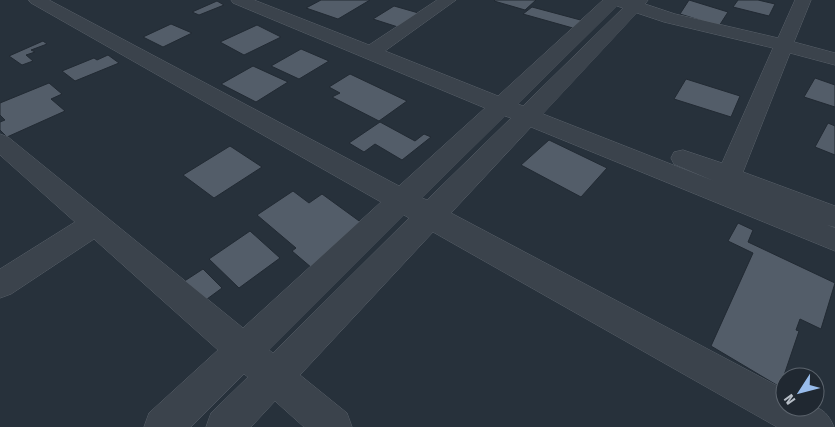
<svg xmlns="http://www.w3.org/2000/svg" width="835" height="427" viewBox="0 0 835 427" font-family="'Fira Sans Condensed',sans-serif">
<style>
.building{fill:#535d69;stroke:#222a33}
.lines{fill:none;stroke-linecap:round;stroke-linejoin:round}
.minor-casing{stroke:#59616a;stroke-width:1}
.minor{fill:#3b434c;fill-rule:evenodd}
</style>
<rect width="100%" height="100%" fill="#27313b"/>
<g class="building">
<path d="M 321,0 L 370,0 L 338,19 L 306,8 Z"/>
<path d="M 495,0 L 536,0 L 525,10 L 494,1 Z"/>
<path d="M 689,0 L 728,12 L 719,26 L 680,14 Z"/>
<path d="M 738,0 L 758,0 L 775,4 L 769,16 L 733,7 Z"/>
<path d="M 217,1 L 224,5 L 199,15 L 192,12 Z"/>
<path d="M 394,6 L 422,14 L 401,28 L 373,19 Z"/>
<path d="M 532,7 L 588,22 L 580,30 L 523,14 Z"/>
<path d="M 171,24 L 192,33 L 163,47 L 143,37 Z"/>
<path d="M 257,25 L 281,37 L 244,55 L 220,42 Z"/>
<path d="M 43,41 L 47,44 L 31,50 L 35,52 L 26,55 L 33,61 L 22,65 L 9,56 Z"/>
<path d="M 301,49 L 329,61 L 299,79 L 271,66 Z"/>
<path d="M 108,55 L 119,63 L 75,81 L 62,71 L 94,58 L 97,60 Z"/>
<path d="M 253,66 L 288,82 L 256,102 L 221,84 Z"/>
<path d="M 350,74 L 407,101 L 379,121 L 332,97 L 340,93 L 329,87 Z"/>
<path d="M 815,78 L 835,85 L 835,107 L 804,97 Z"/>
<path d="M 686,79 L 740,96 L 731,117 L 674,99 Z"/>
<path d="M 49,83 L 62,94 L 51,99 L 65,111 L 7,137 L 0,130 L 0,122 L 5,120 L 0,115 L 0,103 Z"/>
<path d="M 380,122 L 415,141 L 424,134 L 431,137 L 402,160 L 375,144 L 364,152 L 349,143 Z"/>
<path d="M 828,123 L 835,126 L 835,155 L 815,147 Z"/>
<path d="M 549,140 L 607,168 L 581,197 L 521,165 Z"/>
<path d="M 230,146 L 262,167 L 214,198 L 183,175 Z"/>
<path d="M 293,191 L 309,203 L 322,194 L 366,226 L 312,268 L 292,251 L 296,248 L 257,215 Z"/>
<path d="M 738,223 L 753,230 L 748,242 L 835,283 L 821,329 L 800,319 L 796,330 L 799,331 L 780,387 L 711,346 L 753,253 L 728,241 Z"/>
<path d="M 250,231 L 280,258 L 239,288 L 209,259 Z"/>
<path d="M 203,269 L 222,288 L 203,302 L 183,282 Z"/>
</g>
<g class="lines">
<defs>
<path id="minor" d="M 29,0 L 49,0 L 399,186 L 485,108 L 233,3 L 231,0 L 254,0 L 369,45 L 437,0 L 456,0 L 385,51 L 498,96 L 603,0 L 648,0 L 645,4 L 675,14 L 778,38 L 795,0 L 811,0 L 794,42 L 835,53 L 835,65 L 790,53 L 743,172 L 835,206 L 835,227 L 827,225 L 835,228 L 835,251 L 531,127 L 451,213 L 785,390 L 785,407 C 810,407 823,401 834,427 L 777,427 L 433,232 L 300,375 L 347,413 L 352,427 L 304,427 L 275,401 L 251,427 L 206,427 L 211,413 L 248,377 L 244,374 L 191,427 L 144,427 L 149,413 L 218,350 L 94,239 L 11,294 L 0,298 L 0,269 L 75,222 L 0,155 L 0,134 L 8,137 L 243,328 L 381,202 L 31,3 ZM 617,6 L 623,8 L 523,106 L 518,104 ZM 637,13 L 664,22 L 773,48 L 722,163 L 683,150 L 674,152 L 671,158 L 674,164 L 714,181 L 543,114 ZM 505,116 L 511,118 L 427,200 L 422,198 ZM 404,215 L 409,218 L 273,353 L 269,350 Z"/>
</defs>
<use href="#minor" class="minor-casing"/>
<use href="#minor" class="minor"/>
</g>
<g transform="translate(800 392) rotate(234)"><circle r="24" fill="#202831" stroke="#5c646d"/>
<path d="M0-4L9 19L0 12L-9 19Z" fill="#98bceb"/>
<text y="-8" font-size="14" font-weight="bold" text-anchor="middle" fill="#b7bec7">N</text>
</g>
</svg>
